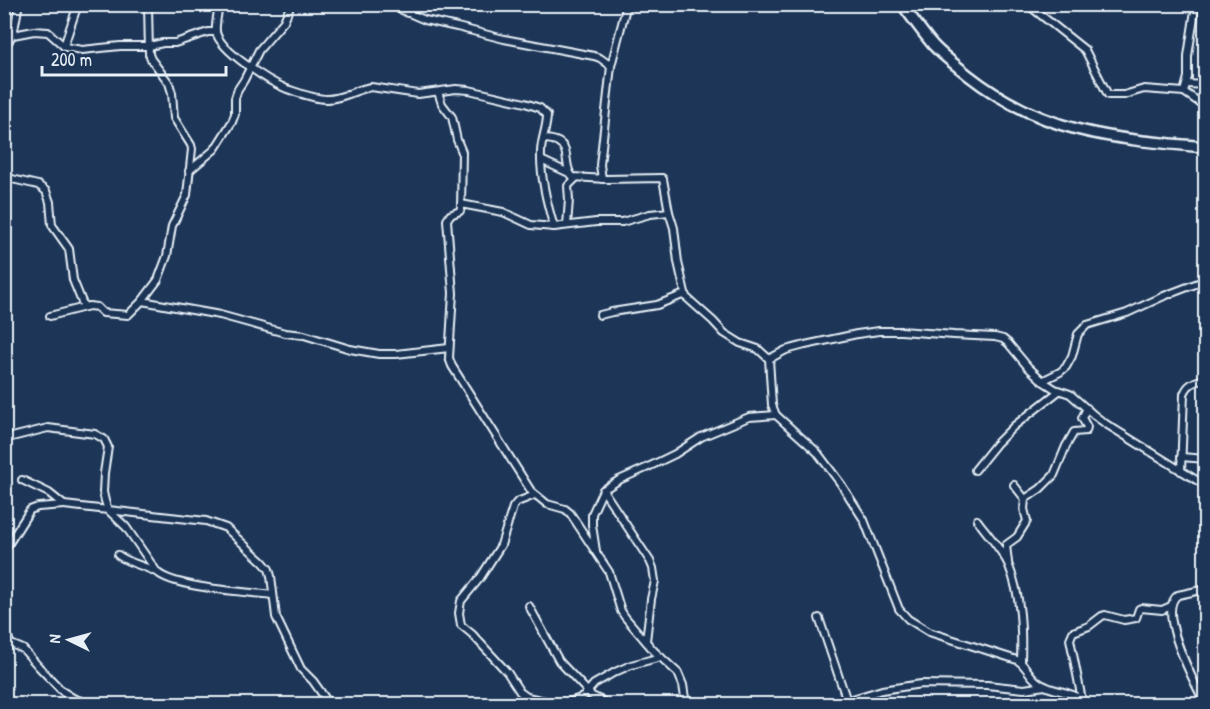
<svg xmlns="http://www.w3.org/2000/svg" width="1210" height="709" viewBox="0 0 1210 709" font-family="'Patrick Hand',sans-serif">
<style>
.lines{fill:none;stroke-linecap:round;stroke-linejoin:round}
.minor-casing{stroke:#e8f1f8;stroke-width:10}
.secondary-casing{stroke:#e8f1f8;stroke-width:14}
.minor{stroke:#1d3557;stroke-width:6}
.secondary{stroke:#1d3557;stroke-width:9}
</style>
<rect width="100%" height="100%" fill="#1d3557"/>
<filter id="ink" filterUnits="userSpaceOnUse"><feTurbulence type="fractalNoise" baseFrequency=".0167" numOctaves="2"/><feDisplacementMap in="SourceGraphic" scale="12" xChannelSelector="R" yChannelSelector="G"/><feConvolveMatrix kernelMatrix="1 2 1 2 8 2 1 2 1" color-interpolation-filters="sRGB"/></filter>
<g filter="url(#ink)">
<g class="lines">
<defs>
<g id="minor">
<path d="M 148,4 L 149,54 L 151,59 L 169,83 L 172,93 L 174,118 L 191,145 L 192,149 L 187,195 L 172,226 L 167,256 L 158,280 L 142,301 L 220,315 L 285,333 L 304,335 L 350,349 L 379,354 L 396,354 L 449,348"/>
<path d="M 219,4 C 218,13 215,24 216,32 C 220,51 270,82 287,89 C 299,93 314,99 327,99 C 343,99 356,89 371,87 L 418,94 L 456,89 L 469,90 L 525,103 L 540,108 L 547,115 C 547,128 541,140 541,152 C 540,177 547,204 554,227"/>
<path d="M 388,4 L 425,20 L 457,27 L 504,39 L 594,56 L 600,58 L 611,66"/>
<path d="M 1027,4 L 1085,50 L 1108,95 L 1124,95 L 1144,89 L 1184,92 L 1206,107"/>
<path d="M 407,13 L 411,4"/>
<path d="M 4,33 L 13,35 L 34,31 L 48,32 L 65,47 L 82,50 L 120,46 L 149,46 L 163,43 L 175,43 L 208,32 L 216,32"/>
<path d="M 64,46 L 78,4"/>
<path d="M 4,47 C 16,35 15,20 19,4"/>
<path d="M 1187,84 L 1206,85"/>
<path d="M 438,92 L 442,104 L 452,117 L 457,140 L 462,152 L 461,208 L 460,211 L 450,215 L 447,220 L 453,293 L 449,358 L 452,366 L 531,491 L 547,504 L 565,509 L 570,513 L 609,572 L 621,611 L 625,617 L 654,651 L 678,673 L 683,685 L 686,704"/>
<path d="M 1184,92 L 1188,77 L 1188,56 L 1196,4"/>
<path d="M 543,139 C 548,139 554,140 558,142 C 571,149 563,168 573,177 L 606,179 L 662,178 L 663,179 L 669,212 L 674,228 L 678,262 L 686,297 L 713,321 L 724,333 L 740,343 L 758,349 L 769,359 L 772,405 L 776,415 L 817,452 L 841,484 L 864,520 L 899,609 L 908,619 L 929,632 L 1017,660 C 1027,665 1029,678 1041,684 C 1054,692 1069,690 1082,700 L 1083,704"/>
<path d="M 541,160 L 569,173"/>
<path d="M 189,171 L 215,149 L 232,122 L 235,114 L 235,98 L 238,89 L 244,80 L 259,50 L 284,21 L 291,4"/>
<path d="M 4,174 L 12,179 L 38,185 L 46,191 L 50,202 L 52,225 L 69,249 L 73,280 L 84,307"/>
<path d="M 602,179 L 600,165 L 611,66 L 627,4"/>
<path d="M 461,204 L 503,212 L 531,225 L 554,227 L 596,222 L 622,222 L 650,214 L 669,212"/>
<path d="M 567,225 L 569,200 L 568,186 L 576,178"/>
<path d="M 600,315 L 612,312 L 657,305 L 685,294"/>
<path d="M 50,316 L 89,306 L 97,307 L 103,313 L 128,315 L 142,301"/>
<path d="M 769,359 L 786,350 L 805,345 L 857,334 L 879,331 L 901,331 L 954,335 L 995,337 L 1003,339 L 1008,343 L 1028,367 L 1044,382 L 1055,389 L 1070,394 L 1095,416 L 1106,424 L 1206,486"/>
<path d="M 1042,381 L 1060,372 L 1066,367 L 1072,356 L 1078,334 L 1087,325 L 1127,313 L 1164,296 L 1206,280"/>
<path d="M 4,439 L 48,428 L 95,434 L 104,439 L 108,447 L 104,473 L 103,492 L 105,501 L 108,510 L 206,521 L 226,528 L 263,562 L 269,569 L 271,576 L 276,617 L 301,669 L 313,681 L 325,698 L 328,704"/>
<path d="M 1181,457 L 1206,459"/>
<path d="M 975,470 L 996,444 L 1014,426 L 1059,391"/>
<path d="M 1181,471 L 1184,394 C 1188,383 1195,382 1206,378"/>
<path d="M 22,480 L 49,493 L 64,505 L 108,510 L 126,527 L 157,572 C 173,588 249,592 273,595"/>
<path d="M 603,490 L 650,561 L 653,568 L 655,581 L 651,599 L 646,641"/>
<path d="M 535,495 L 517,502 L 513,507 L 501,545 L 480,578 L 461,601 L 459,613 L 461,625 L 472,634 L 507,672 L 520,692 L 527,697 L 550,702 L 570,702 L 583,697 L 594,684 L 615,672 L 631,665 L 661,657"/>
<path d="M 1025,499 L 1040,489 L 1054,475 L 1066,446 L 1074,432 L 1086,431 L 1087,427 L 1082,418 L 1087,408"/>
<path d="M 977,520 C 986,532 1004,553 1009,566 C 1021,596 1022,630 1021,662"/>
<path d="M 4,551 L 30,510 L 38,507 L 64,505"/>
<path d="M 596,551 L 592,525 L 592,514 L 603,490 L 619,480 L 646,468 L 675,454 L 701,437 L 749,417 L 776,415"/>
<path d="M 118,555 C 130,564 143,565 156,572"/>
<path d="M 1008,562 L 1006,545 L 1017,537 L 1027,521 L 1024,509 L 1025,499 L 1014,485"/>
<path d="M 529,606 L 559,661 L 592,696 L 608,704"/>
<path d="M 4,616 L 5,627 L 10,643"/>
<path d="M 819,618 L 848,704"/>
<path d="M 4,641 L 23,649 L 39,667 L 62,691 L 73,698 L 89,704"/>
<path d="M 1082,700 L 1070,639 L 1073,632 L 1089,626 L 1102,616 L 1105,615 L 1124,620 L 1136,618 L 1139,609 L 1141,608 L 1162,610 L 1171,606"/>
<path d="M 836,704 L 882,690 L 921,684 L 987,685 L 1024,689 L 1045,686"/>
<path d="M 1205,704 C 1196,685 1155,611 1178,595 L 1206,589"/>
</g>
<path id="secondary" d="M 902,4 C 912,18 922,32 933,45 C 943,56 956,65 968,75 C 1043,134 1114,139 1206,147"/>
</defs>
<use href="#minor" class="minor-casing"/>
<use href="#secondary" class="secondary-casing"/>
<use href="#minor" class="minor"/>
<use href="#secondary" class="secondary"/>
</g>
</g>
<rect width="1210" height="709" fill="none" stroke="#1d3557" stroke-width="24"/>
<rect x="12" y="12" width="1186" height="685" fill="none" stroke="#e8f1f8" stroke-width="2" filter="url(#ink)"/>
<g transform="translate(69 640) rotate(275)" stroke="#1d3557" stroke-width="4.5" paint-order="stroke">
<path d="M0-4.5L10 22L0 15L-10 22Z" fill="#e8f1f8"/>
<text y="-9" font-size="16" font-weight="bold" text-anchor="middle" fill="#e8f1f8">N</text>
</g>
<path d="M42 66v9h184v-9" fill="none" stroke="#e8f1f8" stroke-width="3"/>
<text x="51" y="66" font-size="18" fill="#e8f1f8" stroke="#1d3557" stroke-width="4.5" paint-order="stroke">200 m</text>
</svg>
